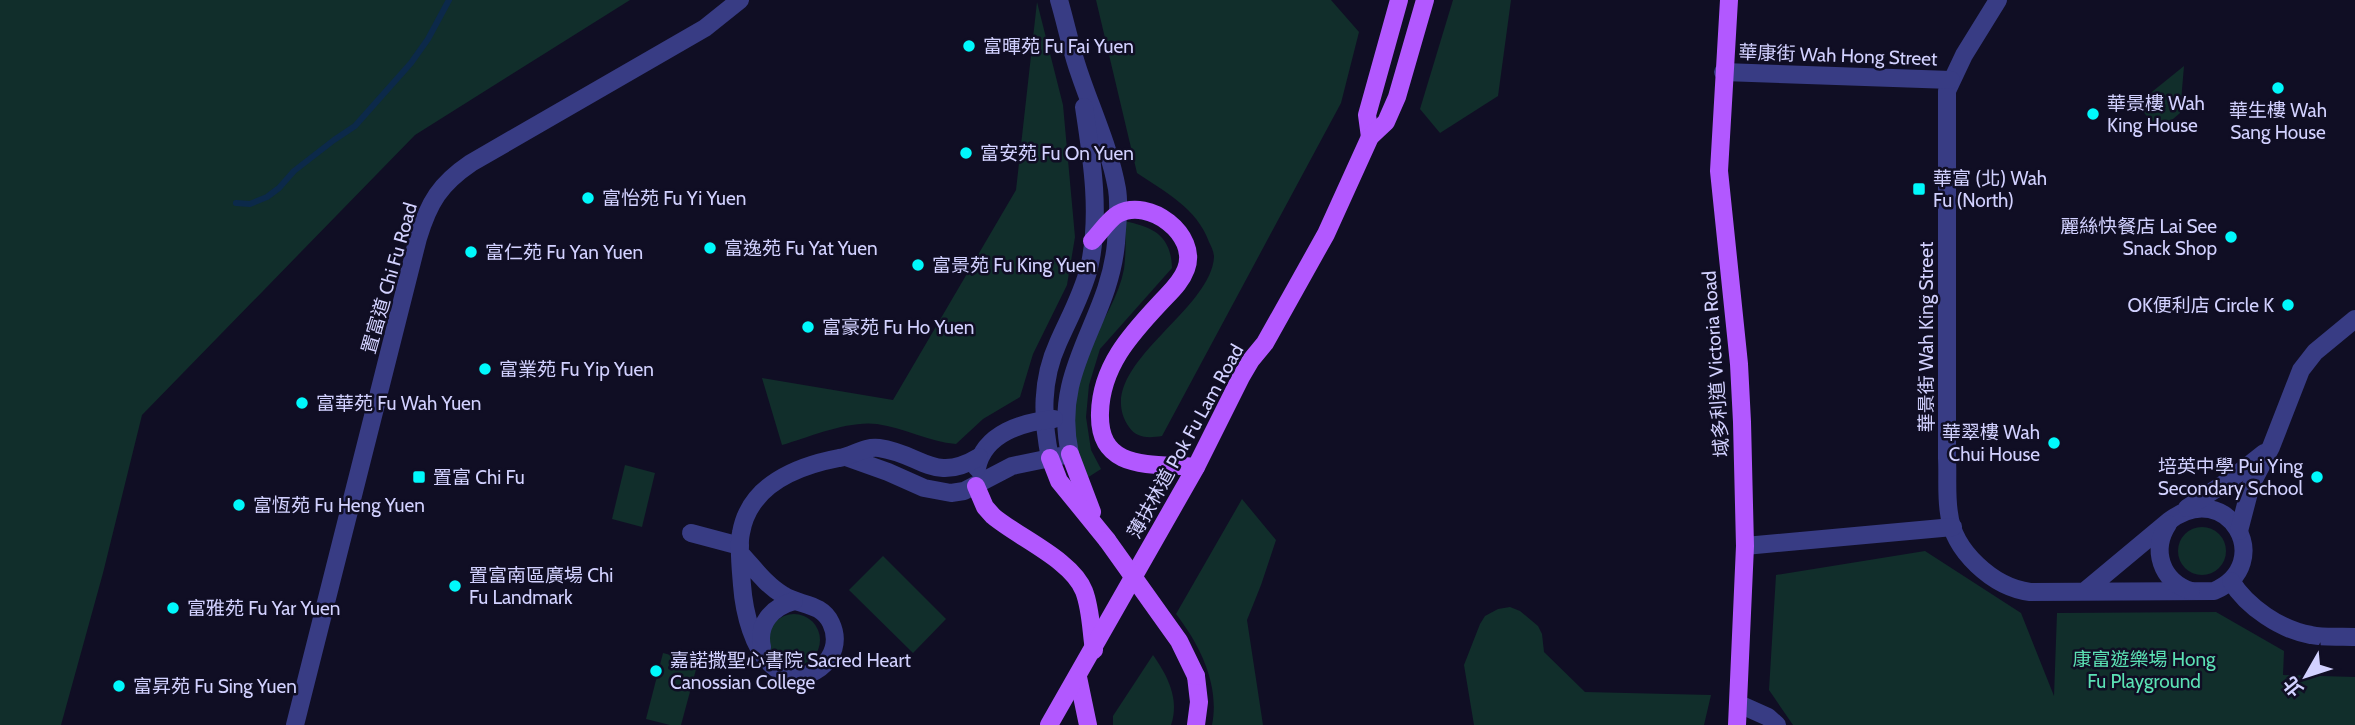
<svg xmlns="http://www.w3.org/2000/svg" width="2355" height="725" viewBox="0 0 2355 725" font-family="Cabin,'Noto Sans TC',sans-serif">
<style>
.green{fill:#112e2b}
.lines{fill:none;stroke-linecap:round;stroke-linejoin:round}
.stream{stroke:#0c294a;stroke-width:6}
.minor{stroke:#383c84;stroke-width:18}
.major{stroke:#b258ff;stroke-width:18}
.major-bridge{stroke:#b258ff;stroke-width:18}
.poi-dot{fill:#00f9fc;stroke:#100e24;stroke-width:2.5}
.labels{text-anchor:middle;stroke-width:5;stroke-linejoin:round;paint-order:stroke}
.poi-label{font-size:19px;fill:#d2d1ff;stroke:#100e24;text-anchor:start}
.street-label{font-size:19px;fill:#d2d1ff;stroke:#100e24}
.park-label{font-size:19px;fill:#5be1b4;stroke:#100e24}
</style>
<rect width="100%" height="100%" fill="#100e24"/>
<g class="green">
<path d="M 0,0 L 630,0 L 415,135 L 142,415 L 103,573 L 61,725 L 0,725 Z"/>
<path d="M 1096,0 L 1331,0 L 1359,32 L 1341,103 L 1162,436 C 1150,438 1137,439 1129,427 C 1089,369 1211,313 1214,257 C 1214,252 1211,246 1209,242 C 1197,208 1165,192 1137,173 Z"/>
<path d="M 1453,0 L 1511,0 L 1498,96 L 1440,133 L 1420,109 Z"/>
<path d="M 1037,2 L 1063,105 L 1075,237 L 1067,285 L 1033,354 L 1020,397 L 983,419 L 956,444 C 929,442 905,428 877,424 C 849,420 809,437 782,445 L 762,378 L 893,400 L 1016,190 Z"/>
<path d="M 2184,66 L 2180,113 L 2159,131 L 2137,104 Z"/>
<path d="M 1124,221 C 1153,227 1171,235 1172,268 L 1100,349 L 1089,385 L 1086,417 L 1091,450 L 1101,469 L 1087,478 C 1081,459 1071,436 1073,416 C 1075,391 1083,366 1092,343 C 1103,319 1119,296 1124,269 C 1126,253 1126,238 1124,221 Z"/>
<path d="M 625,465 L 655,473 L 642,527 L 612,519 Z"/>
<path d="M 1242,499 L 1276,540 L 1261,585 L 1247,620 L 1263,725 L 1212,725 C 1220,685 1200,645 1176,614 Z"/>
<circle cx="2202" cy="551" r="24"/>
<path d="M 1925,551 L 2021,613 L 2054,696 L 2057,613 L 2216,612 L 2284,651 L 2283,675 L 2355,677 L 2355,725 L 1793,725 L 1769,690 L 1776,575 Z"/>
<path d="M 883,556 L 946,619 L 913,653 L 849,590 Z"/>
<path d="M 1510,607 L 1520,611 L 1538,626 L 1542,634 L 1544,652 L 1585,692 L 1711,695 L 1704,725 L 1474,725 L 1464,665 L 1480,624 L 1485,616 L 1498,609 Z"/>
<circle cx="794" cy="640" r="26"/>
<path d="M 663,653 L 698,662 L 681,725 L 670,725 L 646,719 Z"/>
<path d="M 1153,655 C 1167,675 1180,699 1171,725 L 1113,725 L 1113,716 Z"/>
</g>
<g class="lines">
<path class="stream" d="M 236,203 L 250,204 L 267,197 L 279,188 L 294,171 L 334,140 L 355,126 L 411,63 L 428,39 L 449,0"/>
<g class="minor">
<path d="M 1998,0 L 1964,55 L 1947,91 L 1947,458 C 1948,476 1946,495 1949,513 C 1953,551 1993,587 2030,592 L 2214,591 C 2277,564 2228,476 2169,521 L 2085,591"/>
<path d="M 1723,72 L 1951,80"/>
<path d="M 846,457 L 888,472 L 924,488 L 951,493 L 964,491 L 1012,466 L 1070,454 C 1051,369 1109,322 1116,243 C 1117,225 1120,207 1117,189 C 1110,149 1092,111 1079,72 C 1071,49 1066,24 1059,0"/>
<path d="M 1050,458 C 1042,418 1041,380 1058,343 C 1069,318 1082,295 1089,268 C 1101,216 1092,159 1084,107"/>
<path d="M 977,468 C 984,433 1023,422 1054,419"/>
<path d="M 2187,508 L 2231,479 L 2264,453"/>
<path d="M 2168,524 C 2151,550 2161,581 2191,591"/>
<path d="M 2239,531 L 2251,485 L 2271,447 L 2301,370 L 2315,352 L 2355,319"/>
<path d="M 691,533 L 740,546"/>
<path d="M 1745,546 L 1953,527"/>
<path d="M 741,554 C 754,568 766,585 783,595 C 799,606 821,602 831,623 C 848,659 804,692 774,667 C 753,650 744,612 742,585 C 741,572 738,545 741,533 C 749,485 797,466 839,458 C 853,456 864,446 879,448 C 922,454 934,484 979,457"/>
<path d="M 2231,581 C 2247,607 2281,630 2311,635 C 2325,638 2341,636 2355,637"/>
<path d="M 762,647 C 757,624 772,607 794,601"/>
<path d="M 1739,704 L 1768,717 L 1777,725"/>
<path d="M 295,725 L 418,238 C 429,202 440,184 471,163 L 705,28 L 740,0"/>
</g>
<g class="major">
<path d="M 1729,0 L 1719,171 L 1739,364 L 1742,422 L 1745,546 L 1737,725"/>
<path d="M 1370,137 L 1367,115 L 1399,0"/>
<path d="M 1092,241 C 1100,233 1109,219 1118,214 C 1149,197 1199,235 1186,269 C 1181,283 1169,293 1160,303 C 1130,335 1101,367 1100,413 C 1098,473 1154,463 1196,467"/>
<path d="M 1070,454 L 1092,512"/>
<path d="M 1050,458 L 1059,481 L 1107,540"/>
<path d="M 976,486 L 985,507 L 993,516 C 1019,538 1072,560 1084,591 C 1091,609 1091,631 1094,650"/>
<path d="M 1196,676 L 1199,702 L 1196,725"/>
<path d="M 1078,677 L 1088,725"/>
<path d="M 1049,725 L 1196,467 L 1241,377 L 1251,360 L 1265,343 L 1326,234 L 1370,137 L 1386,122 L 1397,97 L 1425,0"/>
</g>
<path class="major-bridge" d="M 1107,540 L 1179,641 L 1196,676"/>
</g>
<g class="poi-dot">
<circle cx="969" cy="46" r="7"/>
<circle cx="2278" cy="88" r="7"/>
<circle cx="2093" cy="114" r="7"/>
<circle cx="966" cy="153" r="7"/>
<rect x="1912" y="182" width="14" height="14" rx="3.5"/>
<circle cx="588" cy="198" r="7"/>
<circle cx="2231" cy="237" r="7"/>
<circle cx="710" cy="248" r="7"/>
<circle cx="471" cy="252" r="7"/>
<circle cx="918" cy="265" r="7"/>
<circle cx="2288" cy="305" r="7"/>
<circle cx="808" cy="327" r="7"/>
<circle cx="485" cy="369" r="7"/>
<circle cx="302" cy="403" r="7"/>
<circle cx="2054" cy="443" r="7"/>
<rect x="412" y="470" width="14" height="14" rx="3.5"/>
<circle cx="2317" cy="477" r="7"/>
<circle cx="239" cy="505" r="7"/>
<circle cx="455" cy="586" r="7"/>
<circle cx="173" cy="608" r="7"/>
<circle cx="656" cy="671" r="7"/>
<circle cx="119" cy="686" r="7"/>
</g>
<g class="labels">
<g class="poi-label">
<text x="983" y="53">富暉苑 Fu Fai Yuen</text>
<text x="2107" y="110">華景樓 Wah<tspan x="2107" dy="22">King House</tspan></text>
<text x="2278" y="117" text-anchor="middle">華生樓 Wah<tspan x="2278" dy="22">Sang House</tspan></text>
<text x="980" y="160">富安苑 Fu On Yuen</text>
<text x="1933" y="185">華富 (北) Wah<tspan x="1933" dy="22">Fu (North)</tspan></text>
<text x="602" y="205">富怡苑 Fu Yi Yuen</text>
<text x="2217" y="233" text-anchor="end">麗絲快餐店 Lai See<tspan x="2217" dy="22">Snack Shop</tspan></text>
<text x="724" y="255">富逸苑 Fu Yat Yuen</text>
<text x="485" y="259">富仁苑 Fu Yan Yuen</text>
<text x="932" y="272">富景苑 Fu King Yuen</text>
<text x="2274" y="312" text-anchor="end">OK便利店 Circle K</text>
<text x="822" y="334">富豪苑 Fu Ho Yuen</text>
<text x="499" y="376">富業苑 Fu Yip Yuen</text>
<text x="316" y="410">富華苑 Fu Wah Yuen</text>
<text x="2040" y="439" text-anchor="end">華翠樓 Wah<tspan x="2040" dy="22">Chui House</tspan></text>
<text x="2303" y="473" text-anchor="end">培英中學 Pui Ying<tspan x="2303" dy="22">Secondary School</tspan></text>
<text x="433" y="484">置富 Chi Fu</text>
<text x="253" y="512">富恆苑 Fu Heng Yuen</text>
<text x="469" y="582">置富南區廣場 Chi<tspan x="469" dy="22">Fu Landmark</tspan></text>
<text x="187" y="615">富雅苑 Fu Yar Yuen</text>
<text x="670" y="667">嘉諾撒聖心書院 Sacred Heart<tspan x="670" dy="22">Canossian College</tspan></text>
<text x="133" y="693">富昇苑 Fu Sing Yuen</text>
</g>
<g class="street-label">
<text transform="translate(1838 55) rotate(2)" y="7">華康街 Wah Hong Street</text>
<text transform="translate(389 278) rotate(-74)" y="7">置富道 Chi Fu Road</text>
<text transform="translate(1926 337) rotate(-90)" y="7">華景街 Wah King Street</text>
<text transform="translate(1715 364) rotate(-94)" y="7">域多利道 Victoria Road</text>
<text transform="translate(1185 441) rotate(-61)" y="7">薄扶林道 Pok Fu Lam Road</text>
</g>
<g class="park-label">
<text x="2144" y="666">康富遊樂場 Hong<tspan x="2144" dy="22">Fu Playground</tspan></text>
</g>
</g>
<g transform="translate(2306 676) rotate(231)" stroke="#100e24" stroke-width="5" paint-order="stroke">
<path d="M0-5L12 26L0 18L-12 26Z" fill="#d2d1ff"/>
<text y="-10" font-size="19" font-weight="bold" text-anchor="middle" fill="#d2d1ff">北</text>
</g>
</svg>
